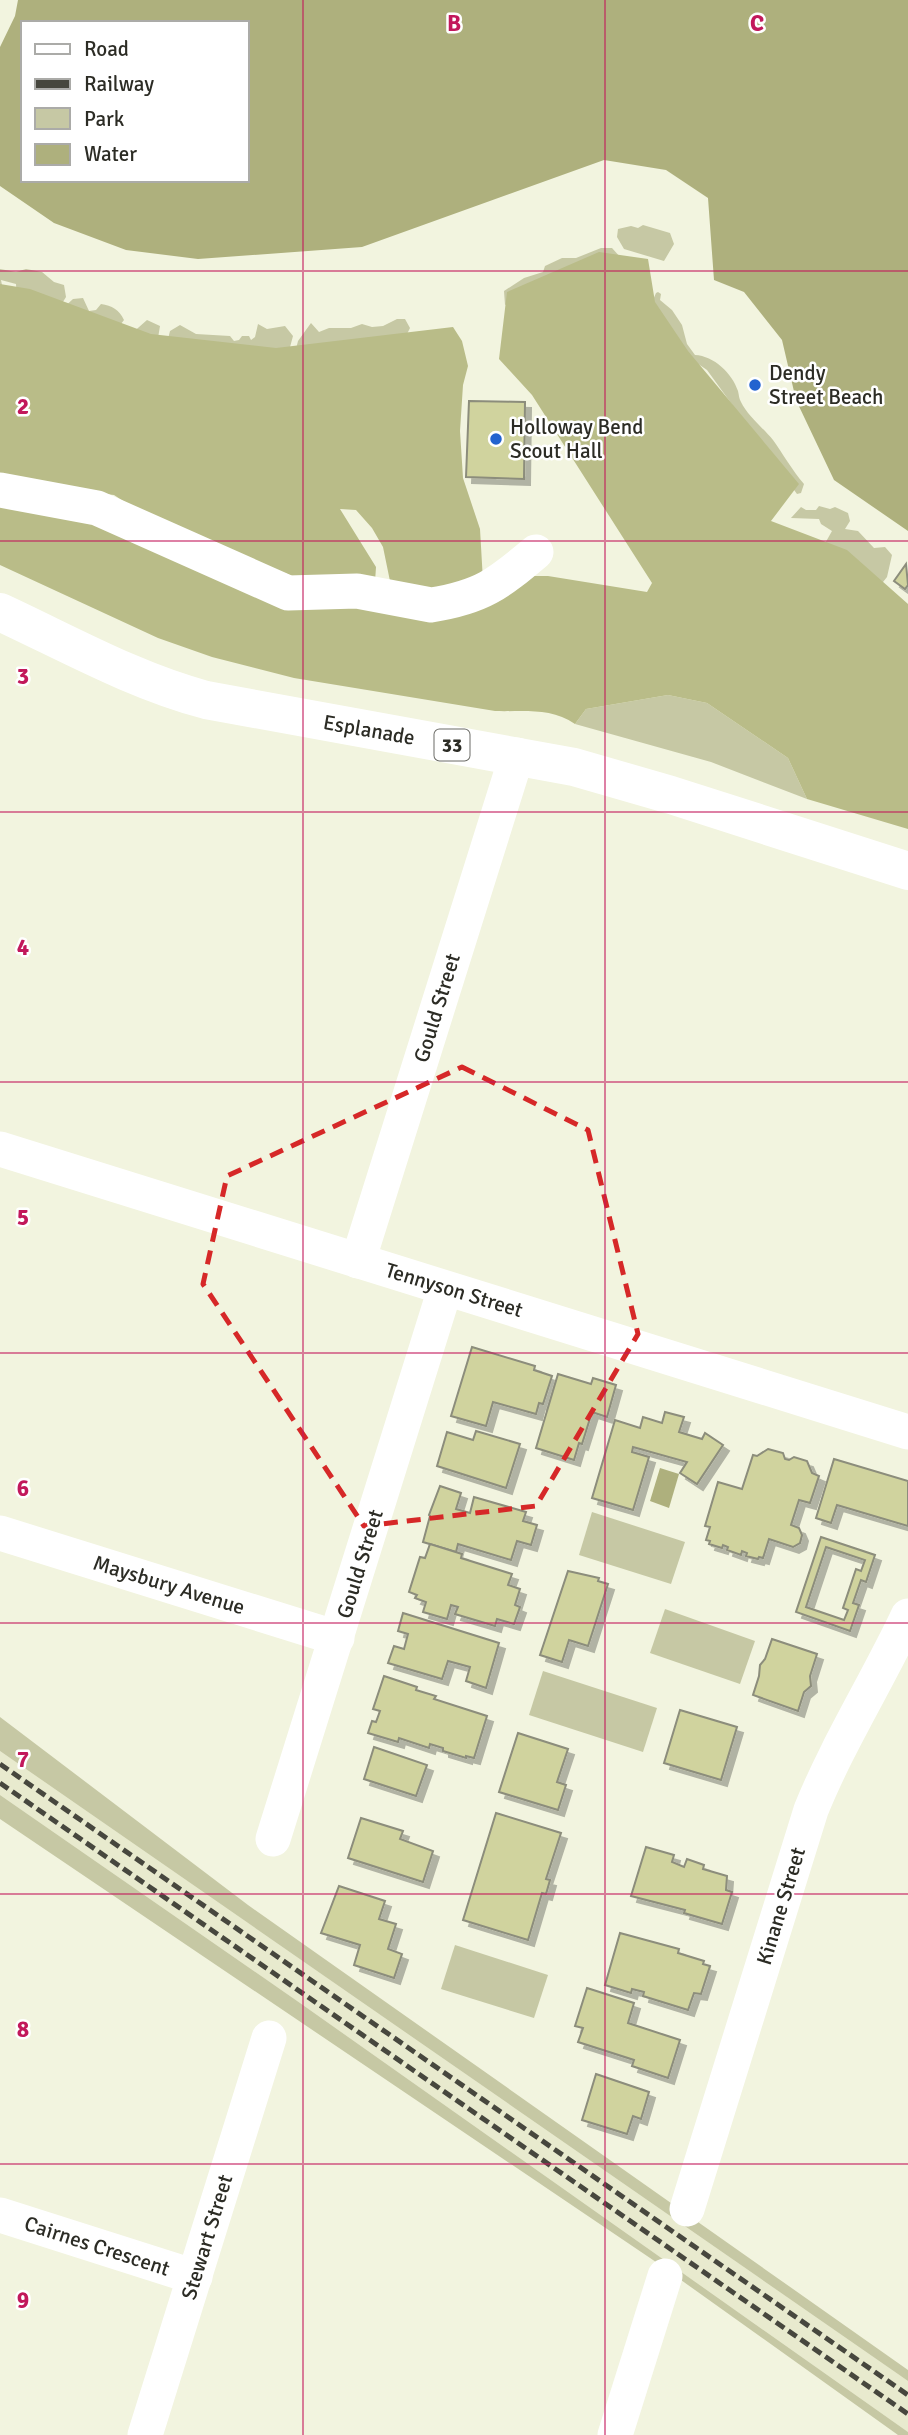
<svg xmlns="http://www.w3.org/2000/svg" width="908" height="2435" viewBox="0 0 908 2435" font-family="Signika,sans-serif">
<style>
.built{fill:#e8eace}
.green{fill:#c6c8a4}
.forest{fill:#b9bc88}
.water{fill:#aeb07d;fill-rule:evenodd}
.building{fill:#d0d39e;stroke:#8c8d7b;stroke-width:2;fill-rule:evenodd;filter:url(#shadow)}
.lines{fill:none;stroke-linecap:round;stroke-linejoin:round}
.minor{stroke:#fff;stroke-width:35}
.major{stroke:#fff;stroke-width:38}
.rail{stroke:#47473e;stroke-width:5;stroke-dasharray:10 5;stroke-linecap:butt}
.marked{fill:none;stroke:#d62828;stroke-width:5;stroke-dasharray:14 9;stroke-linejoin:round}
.grid{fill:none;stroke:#c2185b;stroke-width:2;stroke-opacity:0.55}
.poi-dot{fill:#2263cf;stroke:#fff;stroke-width:2.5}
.labels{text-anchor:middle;stroke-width:5;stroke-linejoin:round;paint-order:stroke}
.shield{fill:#fff;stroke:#6b6b66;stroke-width:2}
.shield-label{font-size:19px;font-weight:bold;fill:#2c2c25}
.poi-label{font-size:21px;fill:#2c2c25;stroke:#fff;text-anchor:start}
.street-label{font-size:21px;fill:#2c2c25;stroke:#fff}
.grid-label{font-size:23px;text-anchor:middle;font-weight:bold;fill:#c2185b;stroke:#fff;stroke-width:5;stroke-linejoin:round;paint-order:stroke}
</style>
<defs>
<filter id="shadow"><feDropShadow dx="6" dy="6" stdDeviation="0" flood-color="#0004"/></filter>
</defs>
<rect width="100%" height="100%" fill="#f2f4df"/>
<path class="built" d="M 0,1751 L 908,2381 L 908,2432 L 300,2003 L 0,1795 Z"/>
<g class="green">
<path d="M 643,225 L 670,233 L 674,244 L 664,261 L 624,249 L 617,237 L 618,229 L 631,226 L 638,228 Z"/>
<path d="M 601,248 L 612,248 L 621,258 L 505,305 L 504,291 L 524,278 L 543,272 L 545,266 L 562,258 L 576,258 Z"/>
<path d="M 0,269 L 16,272 L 26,269 L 42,272 L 54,282 L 64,285 L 66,297 L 61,305 L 17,301 L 16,284 L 1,280 L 3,290 L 0,289 Z"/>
<path d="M 658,292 L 661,294 L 660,300 L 672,310 L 682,325 L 687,344 L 695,355 C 714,356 732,373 738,391 C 739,395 739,399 741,402 C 747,415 764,429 773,440 C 783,454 792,470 804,484 L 801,493 L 797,494 L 707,370 L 688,357 L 653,300 L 656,293 Z"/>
<path d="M 83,298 L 89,311 L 96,310 L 101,304 C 112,306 119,309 124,320 L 117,329 L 60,311 L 73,299 Z"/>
<path d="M 397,319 L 405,319 L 410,328 L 406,336 L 293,361 L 298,341 L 311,323 L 319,332 L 329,328 L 351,328 L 362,324 L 372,327 L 383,326 Z"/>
<path d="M 147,320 L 160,326 L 158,338 L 168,339 L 170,331 L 180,325 L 196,334 L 230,336 L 234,341 L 239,340 L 242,336 L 249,336 L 251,340 L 255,337 L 258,324 L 267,329 L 285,326 L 293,336 L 286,362 L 130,335 Z"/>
<path d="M 819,506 L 830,509 L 835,507 L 848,513 L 850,521 L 845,529 L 858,531 L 874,548 L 885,547 L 892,555 L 887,577 L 879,587 L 823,547 L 832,531 L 821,524 L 819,519 L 791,518 L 801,507 L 806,510 L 816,510 Z"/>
<path d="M 668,695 L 707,703 L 788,758 L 807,799 L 711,762 L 575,724 L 586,709 Z"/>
<path d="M 592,1512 L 685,1542 L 671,1584 L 579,1555 Z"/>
<path d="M 665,1609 L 755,1641 L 740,1684 L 650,1653 Z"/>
<path d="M 543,1671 L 657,1708 L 643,1752 L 529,1715 Z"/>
<path d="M 0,1717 L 248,1905 L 908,2370 L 908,2381 L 0,1751 Z"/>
<path d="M 0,1795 L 300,2003 L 908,2432 L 908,2435 L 898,2435 L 653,2260 L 0,1819 Z"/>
<path d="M 455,1945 L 548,1975 L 534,2018 L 441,1989 Z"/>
</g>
<g class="forest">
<path d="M 599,252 L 648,259 L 655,302 L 688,351 L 799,484 L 771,521 L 847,550 L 908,604 L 908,829 L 807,799 L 788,758 L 707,703 L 668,695 L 586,709 L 575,724 C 550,707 523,712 495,711 L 294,678 L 212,657 L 158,638 L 0,565 L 0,497 L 112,520 L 320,605 L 530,576 L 548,576 L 647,592 L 652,583 L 532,395 L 499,359 L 507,292 Z"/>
<path d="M 0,284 L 30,289 L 151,334 L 276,348 L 453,327 L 462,341 L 468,366 L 463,385 L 460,431 L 463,478 L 480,529 L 483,581 L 430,591 L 391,586 L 383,547 L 372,528 L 356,510 L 340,509 L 376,567 L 375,582 L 317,586 L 152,520 L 114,495 L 0,482 Z"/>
</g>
<g class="water">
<path d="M 18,0 L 908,0 L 908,531 L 834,480 L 796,400 L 782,340 L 744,292 L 714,280 L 708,198 L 666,170 L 604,160 L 362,247 L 198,259 L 126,250 L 54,223 L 0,186 L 0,47 L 15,16 ZM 23,23 L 247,23 L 247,180 L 23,180 Z"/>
<path d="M 660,1468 L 679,1474 L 669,1508 L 650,1501 Z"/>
</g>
<g class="building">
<path d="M 469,401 L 525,402 L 524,479 L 466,477 Z"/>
<path d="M 906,564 L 908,585 L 905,589 L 894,581 Z"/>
<path d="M 472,1347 L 535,1366 L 534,1370 L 552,1376 L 543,1404 L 539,1403 L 536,1414 L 493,1402 L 486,1426 L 451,1416 Z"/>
<path d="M 558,1374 L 591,1384 L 593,1378 L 616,1385 L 607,1417 L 592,1412 L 582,1444 L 579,1443 L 574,1460 L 536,1448 Z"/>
<path d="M 665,1412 L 684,1417 L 679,1432 L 702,1439 L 705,1433 L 723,1445 L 697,1484 L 680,1473 L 687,1462 L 633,1447 L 632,1452 L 649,1457 L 633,1510 L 592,1498 L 615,1420 L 640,1428 L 643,1417 L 662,1423 Z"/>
<path d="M 476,1431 L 520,1444 L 506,1488 L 437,1466 L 447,1432 L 473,1440 Z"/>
<path d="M 768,1449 L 783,1453 L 785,1459 L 789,1460 L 794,1457 L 807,1461 L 812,1473 L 819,1476 L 810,1503 L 799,1500 L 791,1525 L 799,1528 L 802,1535 L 800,1543 L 793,1547 L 769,1539 L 763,1558 L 759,1557 L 758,1559 L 746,1556 L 747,1553 L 742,1551 L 741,1555 L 727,1550 L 728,1547 L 723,1545 L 722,1548 L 709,1544 L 710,1541 L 706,1540 L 710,1527 L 705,1526 L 718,1482 L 742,1489 L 753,1455 L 757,1456 Z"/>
<path d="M 834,1459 L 908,1481 L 908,1526 L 837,1505 L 831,1523 L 816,1518 Z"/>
<path d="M 440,1486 L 461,1493 L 456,1509 L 470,1513 L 474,1497 L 526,1512 L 523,1521 L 537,1525 L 531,1545 L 517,1541 L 511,1560 L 458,1544 L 456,1552 L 423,1542 L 430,1516 L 429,1515 Z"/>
<path d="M 821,1537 L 875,1555 L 866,1582 L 861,1580 L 853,1603 L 859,1605 L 850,1631 L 796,1612 ZM 826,1547 L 865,1560 L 861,1571 L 856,1569 L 843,1608 L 848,1610 L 844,1620 L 806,1607 Z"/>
<path d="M 430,1544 L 462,1554 L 461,1558 L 512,1574 L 508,1585 L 520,1589 L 515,1605 L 520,1607 L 514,1624 L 497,1619 L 495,1626 L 455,1614 L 458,1607 L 451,1605 L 447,1619 L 423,1612 L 426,1602 L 415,1598 L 417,1595 L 409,1592 L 420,1557 L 425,1558 Z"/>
<path d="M 568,1571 L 599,1578 L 598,1581 L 608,1584 L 588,1646 L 569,1640 L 562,1662 L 540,1655 Z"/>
<path d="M 403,1613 L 499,1643 L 486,1688 L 466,1681 L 470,1667 L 448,1661 L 442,1679 L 388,1663 L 394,1646 L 404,1649 L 408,1634 L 398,1631 Z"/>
<path d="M 772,1639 L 817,1654 L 810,1676 L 811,1686 L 804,1692 L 798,1711 L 753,1695 L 759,1676 L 760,1665 L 765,1659 Z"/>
<path d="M 384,1676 L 417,1687 L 416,1690 L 436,1696 L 434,1699 L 487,1716 L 474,1758 L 466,1756 L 466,1758 L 443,1751 L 443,1748 L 430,1744 L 429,1748 L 399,1738 L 398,1742 L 368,1733 L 372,1721 L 376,1722 L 380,1711 L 373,1709 Z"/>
<path d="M 680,1710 L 737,1727 L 721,1780 L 664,1763 Z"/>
<path d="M 518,1733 L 568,1749 L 557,1782 L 566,1785 L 558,1810 L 499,1792 Z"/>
<path d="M 374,1747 L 427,1765 L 416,1796 L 364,1779 Z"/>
<path d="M 496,1813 L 561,1833 L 546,1879 L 550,1880 L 546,1894 L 542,1893 L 528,1940 L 463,1920 Z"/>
<path d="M 361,1818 L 403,1831 L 400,1839 L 433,1851 L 423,1882 L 348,1858 Z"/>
<path d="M 646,1847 L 674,1855 L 672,1862 L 684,1867 L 687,1859 L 704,1865 L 703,1869 L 727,1876 L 726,1890 L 732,1892 L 722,1924 L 684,1913 L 685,1910 L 631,1896 Z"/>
<path d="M 339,1886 L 385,1901 L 379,1919 L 396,1924 L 388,1949 L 402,1954 L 394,1978 L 354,1965 L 360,1945 L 321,1933 Z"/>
<path d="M 620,1933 L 679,1949 L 678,1953 L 704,1961 L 703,1964 L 710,1966 L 701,1994 L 694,1993 L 688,2010 L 643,1996 L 644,1992 L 632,1989 L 631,1993 L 605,1985 Z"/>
<path d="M 587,1988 L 634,2003 L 628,2023 L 680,2040 L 668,2078 L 632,2066 L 634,2060 L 578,2042 L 583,2028 L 575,2026 Z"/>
<path d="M 596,2074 L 649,2092 L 641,2119 L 633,2116 L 627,2134 L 582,2120 Z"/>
</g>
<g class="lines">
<g class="minor">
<path d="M 0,490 L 97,508 L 288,593 L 357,591 L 431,605 C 482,597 498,584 536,552"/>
<path d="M 0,1149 L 908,1432"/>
<path d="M 358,1261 L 517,755"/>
<path d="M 0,1533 L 337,1638"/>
<path d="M 273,1839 L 445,1289"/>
<path d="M 687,2209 L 811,1810 C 838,1743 877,1682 908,1616"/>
<path d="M 0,2215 L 195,2277"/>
<path d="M 145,2435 L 269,2038"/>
<path d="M 615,2435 L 665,2276"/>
</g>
<path class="major" d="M 0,612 C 67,643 134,681 206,700 L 574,767 L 671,795 L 908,871"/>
<g class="rail">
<path d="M 0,1764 L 908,2395"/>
<path d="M 0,1783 L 908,2414"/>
</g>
</g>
<path class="marked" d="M 462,1067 L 588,1130 L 638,1334 L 536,1506 L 364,1526 L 203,1284 L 227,1176 Z"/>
<path class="grid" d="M 303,0 L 303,2435M 605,0 L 605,2435M 0,271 L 908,271M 0,541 L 908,541M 0,812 L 908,812M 0,1082 L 908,1082M 0,1353 L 908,1353M 0,1623 L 908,1623M 0,1894 L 908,1894M 0,2164 L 908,2164"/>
<g class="poi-dot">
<circle cx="755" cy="385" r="7"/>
<circle cx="496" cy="439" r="7"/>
</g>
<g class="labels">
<rect class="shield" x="434.5" y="729.5" width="35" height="31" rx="5"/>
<g class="shield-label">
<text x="452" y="752">33</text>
</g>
<g class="poi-label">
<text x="769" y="380">Dendy<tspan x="769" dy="24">Street Beach</tspan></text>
<text x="510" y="434">Holloway Bend<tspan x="510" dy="24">Scout Hall</tspan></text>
</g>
<g class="street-label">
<text transform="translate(369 730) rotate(10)" y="7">Esplanade</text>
<text transform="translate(437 1008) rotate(-73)" y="7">Gould Street</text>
<text transform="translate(454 1290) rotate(17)" y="7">Tennyson Street</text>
<text transform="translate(360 1564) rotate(-73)" y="7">Gould Street</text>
<text transform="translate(169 1585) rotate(17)" y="7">Maysbury Avenue</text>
<text transform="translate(781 1906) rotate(-73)" y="7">Kinane Street</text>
<text transform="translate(207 2237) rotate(-73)" y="7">Stewart Street</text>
<text transform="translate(97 2246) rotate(18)" y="7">Cairnes Crescent</text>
</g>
</g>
<g class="grid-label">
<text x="454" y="31">B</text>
<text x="757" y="31">C</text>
<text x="23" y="414">2</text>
<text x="23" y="684">3</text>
<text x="23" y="955">4</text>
<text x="23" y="1225">5</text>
<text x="23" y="1496">6</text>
<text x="23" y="1767">7</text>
<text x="23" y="2037">8</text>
<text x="23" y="2308">9</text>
</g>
<rect x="21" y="21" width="228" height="161" fill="#ffffff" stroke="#ababa8" stroke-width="2"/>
<rect x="35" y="44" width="35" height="10" fill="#ffffff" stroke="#ababa8" stroke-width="2"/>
<text x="84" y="56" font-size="21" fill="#2c2c25">Road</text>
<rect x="35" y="79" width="35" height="10" fill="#47473e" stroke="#ababa8" stroke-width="2"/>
<text x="84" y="91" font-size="21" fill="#2c2c25">Railway</text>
<rect x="35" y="108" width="35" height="21" fill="#c6c8a4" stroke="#ababa8" stroke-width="2"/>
<text x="84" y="126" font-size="21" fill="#2c2c25">Park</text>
<rect x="35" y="144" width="35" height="21" fill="#aeb07d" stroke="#ababa8" stroke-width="2"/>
<text x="84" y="161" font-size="21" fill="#2c2c25">Water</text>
</svg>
